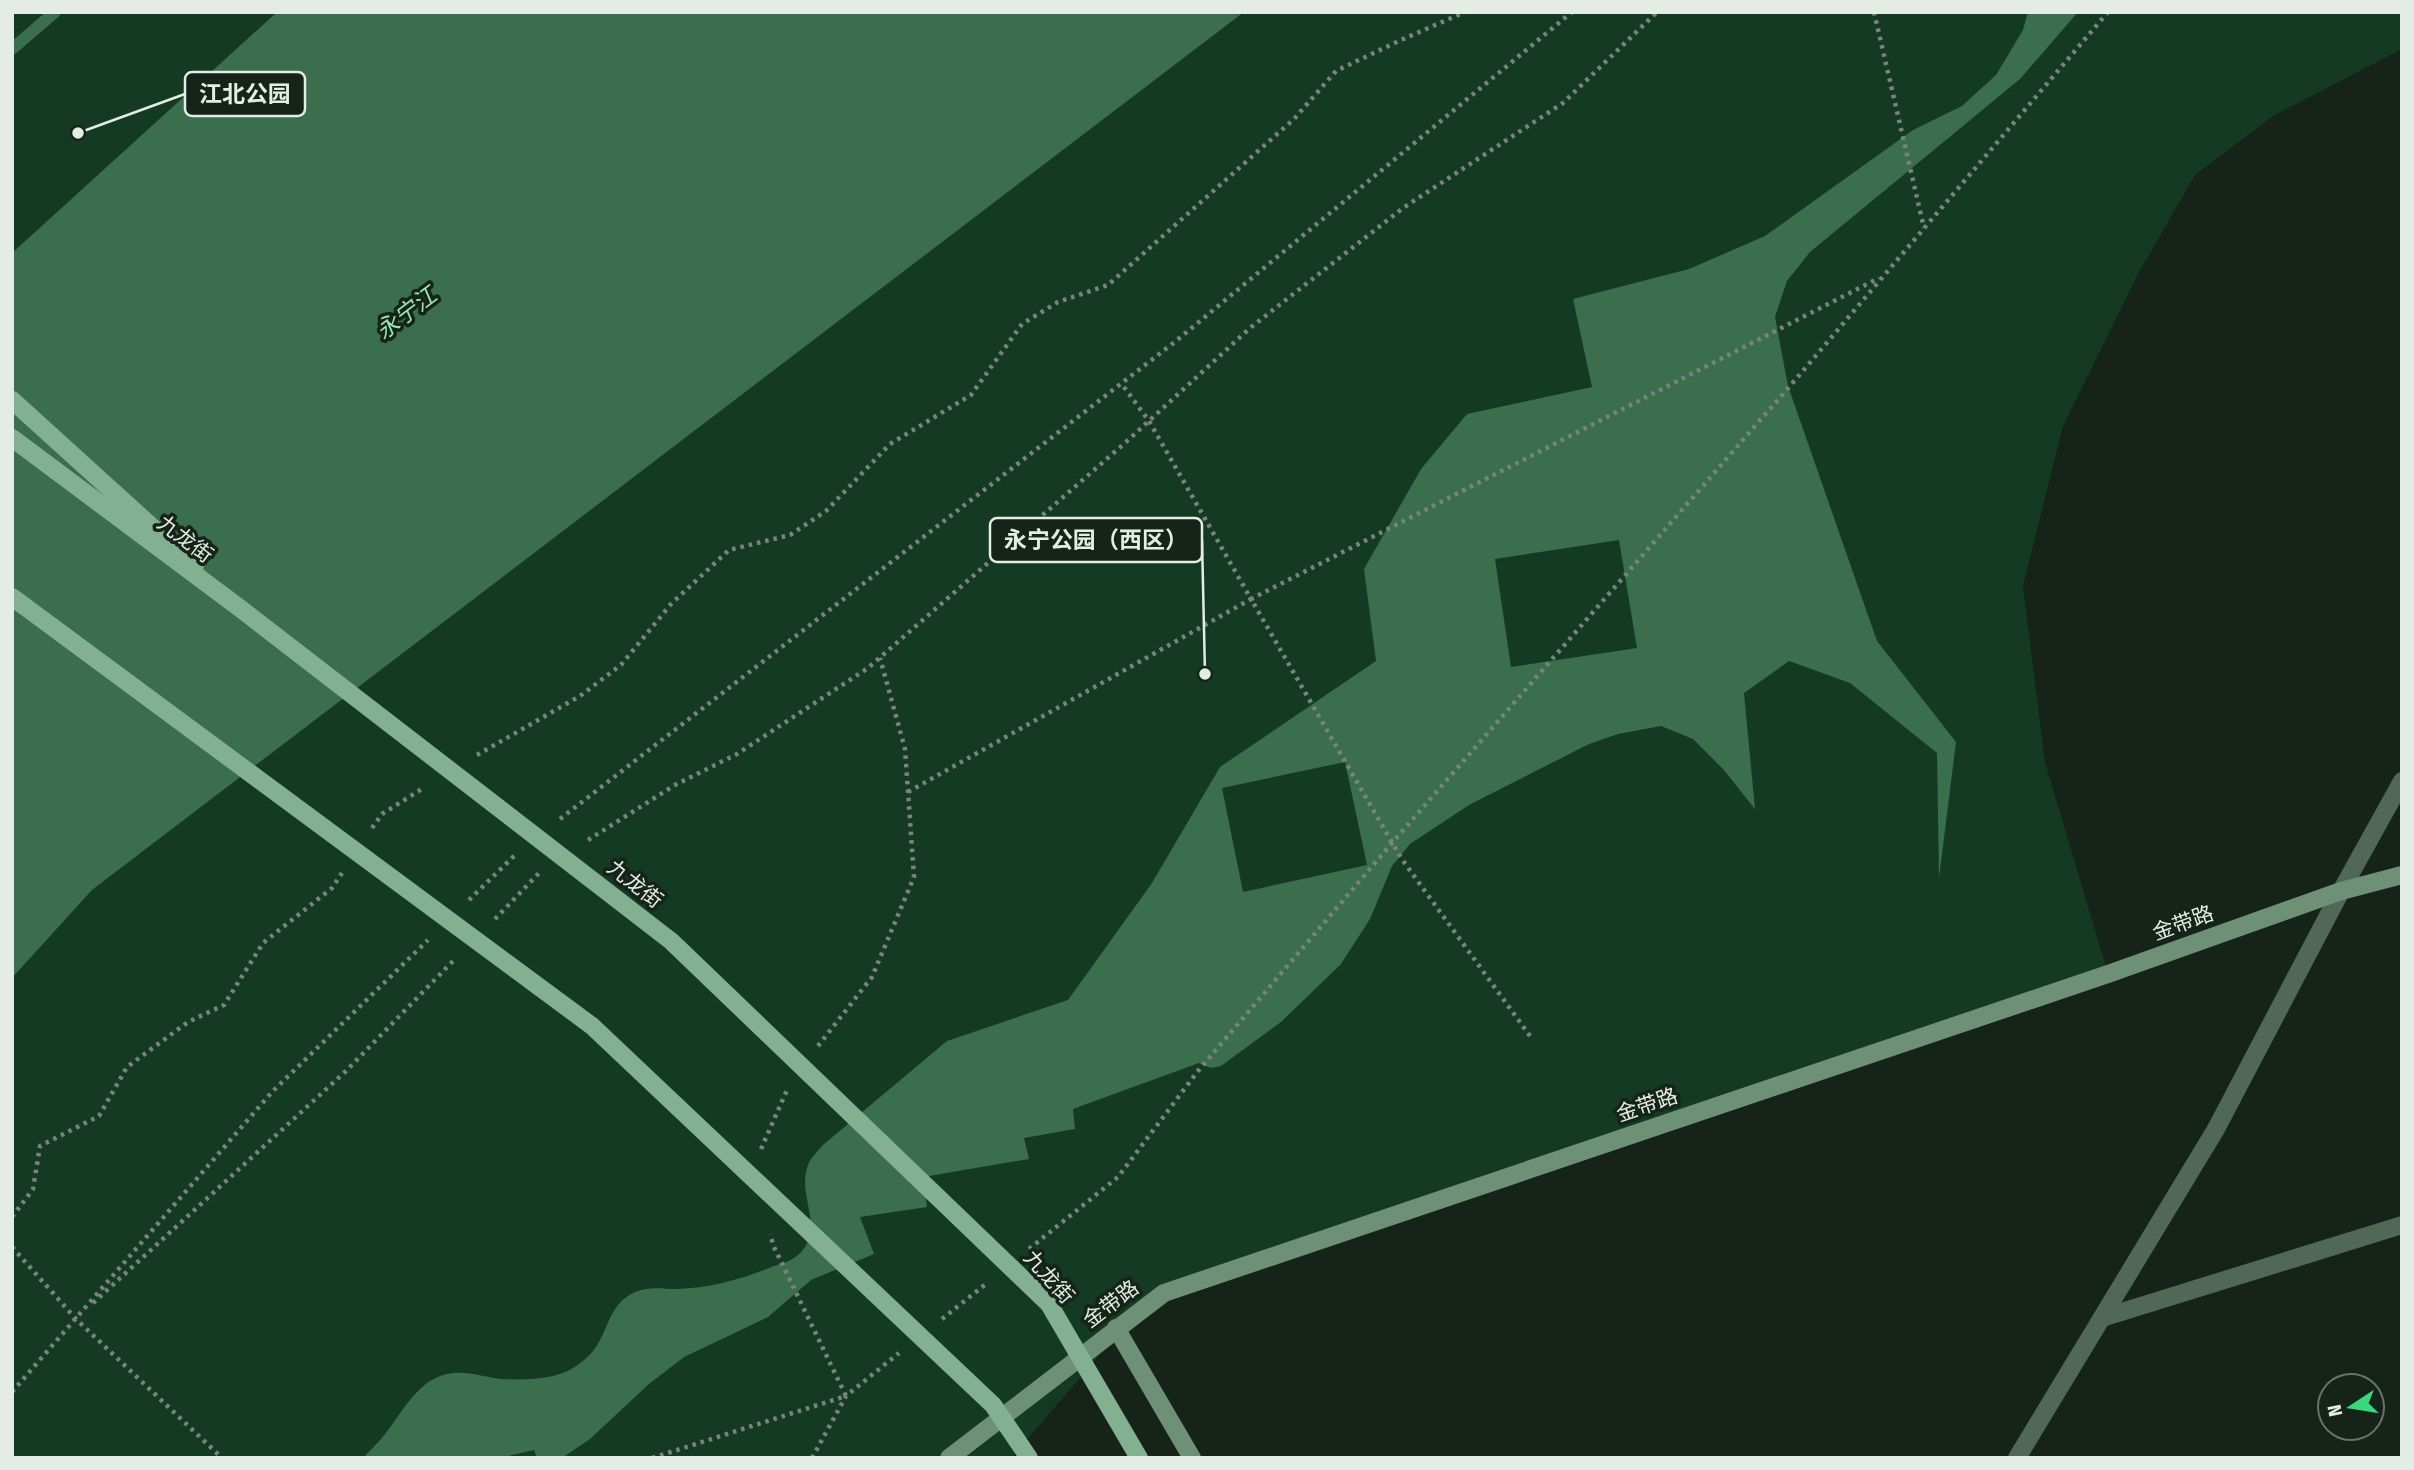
<svg xmlns="http://www.w3.org/2000/svg" width="2414" height="1470" viewBox="0 0 2414 1470" font-family="'Fira Sans Condensed','Noto Sans SC',sans-serif">
<style>
.green{fill:#153a23}
.water{fill:#3a6e4c;fill-rule:evenodd}
.lines{fill:none;stroke-linecap:round;stroke-linejoin:round}
.stream{stroke:#3a6e4c;stroke-width:12}
.path{stroke:#79847c;stroke-width:4.5;stroke-dasharray:3.5 5;stroke-linecap:butt}
.street{stroke:#516757;stroke-width:18}
.secondary{stroke:#6d9077;stroke-width:18}
.primary{stroke:#82b090;stroke-width:18}
.primary-bridge{stroke:#82b090;stroke-width:18}
.labels{text-anchor:middle;stroke-width:7;stroke-linejoin:round;paint-order:stroke}
.street-label{font-size:21px;fill:#e3ece5;stroke:#152319}
.water-label{font-size:23px;font-style:italic;fill:#97e7b0;stroke:#152319}
.leader{fill:none;stroke:#e3ece5;stroke-width:2.5}
.callout-dot{fill:#e3ece5;stroke:#152319;stroke-width:2.5}
.callout{fill:#152319;stroke:#e3ece5;stroke-width:2.5}
.callout-label{font-size:23px;text-anchor:middle;font-weight:bold;fill:#e3ece5}
</style>
<rect width="100%" height="100%" fill="#152319"/>
<g class="green">
<path d="M 12,12 L 277,12 L 12,253 Z"/>
<path d="M 1244,12 L 2402,12 L 2402,49 L 2273,116 L 2195,175 L 2139,272 L 2063,426 L 2023,586 L 2045,762 L 2108,974 L 1164,1293 L 1135,1314 L 1011,1458 L 12,1458 L 12,978 L 92,890 Z"/>
</g>
<g class="water">
<path d="M 277,12 L 1244,12 L 92,890 L 12,978 L 12,253 Z"/>
<path d="M 2028,12 L 2078,12 L 2020,79 L 1810,252 L 1787,281 L 1775,317 L 1788,386 L 1877,641 L 1956,742 L 1939,878 L 1937,753 L 1850,683 L 1789,661 L 1744,693 L 1755,809 L 1723,769 L 1693,739 L 1661,726 L 1618,734 L 1589,744 L 1469,805 L 1410,844 L 1392,866 L 1370,919 L 1341,964 L 1281,1022 L 1221,1066 L 1211,1068 L 1199,1063 L 1073,1109 L 1075,1129 L 1024,1138 L 1029,1159 L 923,1177 L 927,1207 L 860,1217 L 874,1254 L 811,1280 L 768,1317 L 684,1357 L 649,1384 L 590,1439 L 562,1458 L 537,1458 L 534,1450 L 500,1458 L 363,1458 C 369,1451 376,1445 381,1439 C 400,1417 414,1384 443,1375 C 464,1369 481,1377 501,1379 C 523,1380 554,1380 573,1368 C 580,1364 588,1357 593,1351 C 609,1331 608,1304 635,1292 C 649,1286 662,1289 677,1289 C 711,1288 742,1279 774,1266 C 782,1263 792,1261 798,1255 C 827,1229 796,1196 808,1165 C 811,1157 818,1151 824,1144 L 947,1041 L 1068,1000 L 1152,883 L 1220,767 L 1376,661 L 1364,569 L 1421,469 L 1467,414 L 1592,387 L 1573,299 L 1689,269 L 1765,236 L 1913,130 L 1962,106 L 1996,75 L 2023,30 ZM 1619,540 L 1637,648 L 1511,667 L 1495,559 ZM 1345,762 L 1367,865 L 1243,892 L 1222,788 Z"/>
</g>
<g class="lines">
<path class="stream" d="M 12,49 L 55,12"/>
<g class="path">
<path d="M 1874,12 L 1924,228"/>
<path d="M 477,755 L 580,696 L 621,665 L 671,604 L 729,550 L 790,535 L 826,511 L 890,444 L 971,395 L 1022,324 L 1058,302 L 1108,285 L 1294,119 L 1336,71 L 1401,40 L 1465,12"/>
<path d="M 908,792 L 1251,599 L 1149,421 L 1121,383"/>
<path d="M 560,819 L 1176,341 L 1572,12"/>
<path d="M 372,828 L 382,814 L 425,787"/>
<path d="M 588,840 L 675,785 L 737,754 L 868,668 L 1126,442 L 1250,328 L 1403,208 L 1563,103 L 1657,12"/>
<path d="M 469,900 L 515,855"/>
<path d="M 495,919 L 540,872"/>
<path d="M 1530,1036 L 1401,858 L 1251,599 L 1879,278"/>
<path d="M 818,1046 L 872,977 L 914,877 L 905,749 L 880,658"/>
<path d="M 761,1149 L 787,1090"/>
<path d="M 12,1217 L 33,1189 L 40,1146 L 99,1116 L 127,1067 L 188,1022 L 224,1005 L 263,943 L 332,888 L 342,873"/>
<path d="M 12,1247 L 76,1319 L 222,1458"/>
<path d="M 1029,1249 L 1118,1177 L 1198,1071 L 1392,843 L 1796,379 L 2108,12"/>
<path d="M 93,1303 L 346,1071 L 454,960"/>
<path d="M 942,1319 L 987,1283"/>
<path d="M 12,1392 L 272,1092 L 428,940"/>
<path d="M 652,1458 L 846,1396 L 774,1247 L 770,1234"/>
<path d="M 812,1458 L 846,1396 L 899,1353"/>
</g>
<g class="street">
<path d="M 2102,1318 L 2402,1225"/>
<path d="M 2017,1458 L 2216,1129 L 2341,891 L 2402,781"/>
</g>
<g class="secondary">
<path d="M 1116,1328 L 1192,1458"/>
<path d="M 949,1458 L 1164,1293 L 2108,974 L 2341,891 L 2402,875"/>
</g>
<path class="primary" d="M 12,400 L 195,566"/>
<g class="primary-bridge">
<path d="M 12,438 L 241,609 L 671,941 L 1049,1304 L 1139,1458"/>
<path d="M 12,597 L 592,1026 L 993,1405 L 1029,1458"/>
</g>
</g>
<g class="labels">
<g class="street-label">
<text transform="translate(185 539) rotate(37)" y="7">九龙街</text>
<text transform="translate(635 884) rotate(38)" y="7">九龙街</text>
<text transform="translate(2183 923) rotate(-20)" y="7">金带路</text>
<text transform="translate(1647 1105) rotate(-19)" y="7">金带路</text>
<text transform="translate(1049 1277) rotate(48)" y="7">九龙街</text>
<text transform="translate(1111 1304) rotate(-37)" y="7">金带路</text>
</g>
<g class="water-label">
<text transform="translate(406 313) rotate(-37)" y="8">永宁江</text>
</g>
</g>
<path class="leader" d="M78 133L185 94M1205 674L1202 540"/>
<g class="callout-dot">
<circle cx="78" cy="133" r="7"/>
<circle cx="1205" cy="674" r="7"/>
</g>
<g class="callout">
<rect x="185" y="72" width="120" height="44" rx="7"/>
<rect x="990" y="518" width="212" height="44" rx="7"/>
</g>
<g class="callout-label">
<text x="245" y="102">江北公园</text>
<text x="1096" y="548">永宁公园（西区）</text>
</g>
<rect width="2414" height="1470" fill="none" stroke="#e3ece5" stroke-width="28"/>
<g transform="translate(2351 1407) rotate(258)"><circle r="33" fill="#152319" stroke="#67736b" stroke-width="2"/>
<path d="M0-5L12 26L0 18L-12 26Z" fill="#3ad77f"/>
<text y="-10" font-size="19" font-weight="bold" text-anchor="middle" fill="#e3ece5">N</text>
</g>
</svg>
